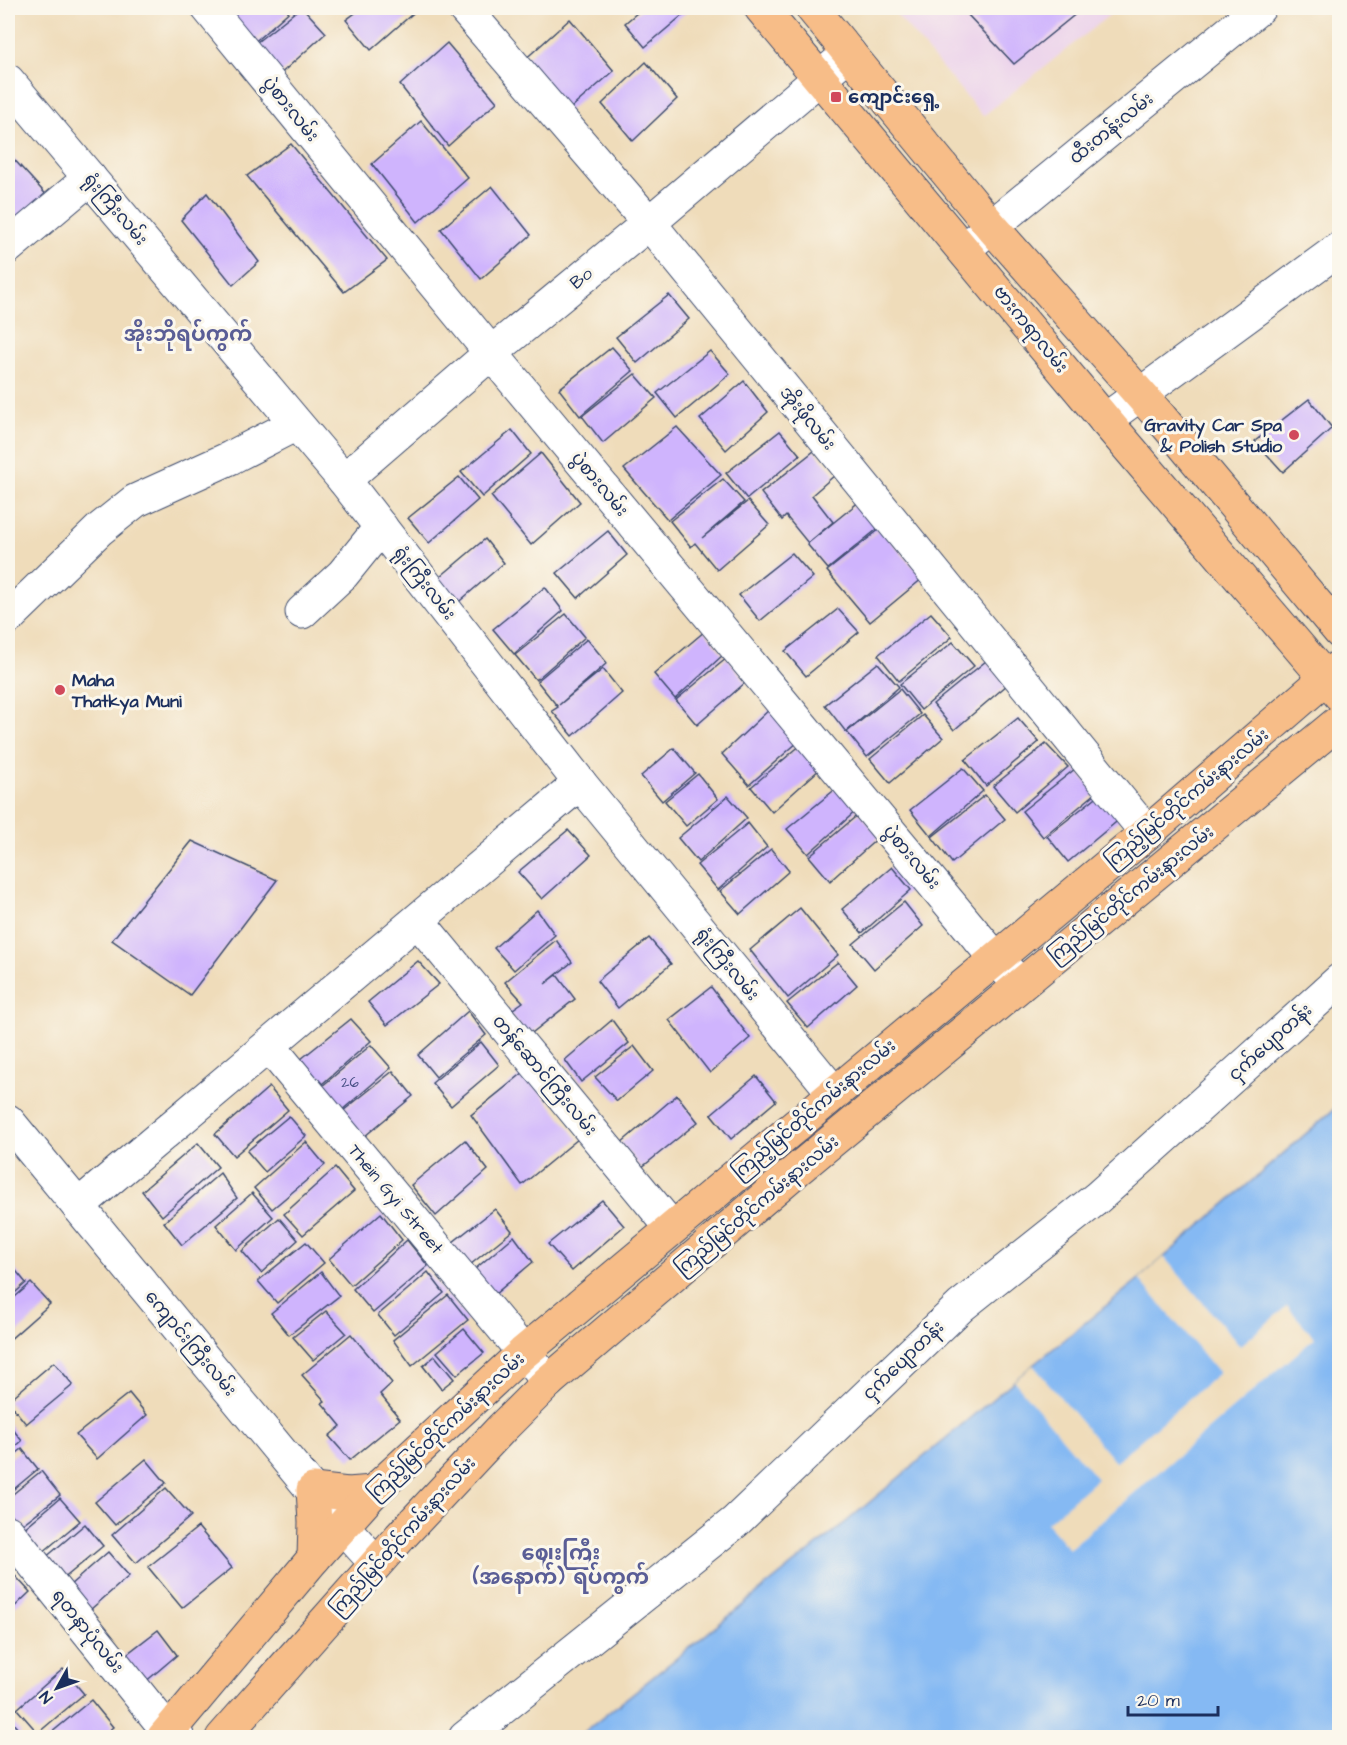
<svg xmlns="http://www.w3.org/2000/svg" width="1347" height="1745" viewBox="0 0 1347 1745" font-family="'Architects Daughter','Noto Sans Myanmar',sans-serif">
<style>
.built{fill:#ebd1eb}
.water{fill:#85b9f3;stroke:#5074a8;stroke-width:1.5}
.pier{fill:#efdcba}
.building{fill:#cfb4fd}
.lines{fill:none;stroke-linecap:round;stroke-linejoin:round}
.minor-casing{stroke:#3b496c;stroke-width:35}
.major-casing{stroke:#3b496c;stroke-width:35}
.minor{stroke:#fff;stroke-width:33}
.major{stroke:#f7bd88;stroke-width:33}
.poi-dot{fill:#d1495b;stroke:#fbf7ec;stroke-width:2}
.labels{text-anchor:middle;stroke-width:6;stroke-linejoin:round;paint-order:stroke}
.number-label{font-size:15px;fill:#485086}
.poi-label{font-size:18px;font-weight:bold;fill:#1b2f5e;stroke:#fbf7ec;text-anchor:start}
.street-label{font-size:18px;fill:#1b2f5e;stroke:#fbf7ec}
.quarter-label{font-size:21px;font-weight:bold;fill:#5a5e96;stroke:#fbf7ec}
</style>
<rect width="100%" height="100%" fill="#fbf7ec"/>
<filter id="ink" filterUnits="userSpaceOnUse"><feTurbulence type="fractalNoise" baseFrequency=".0167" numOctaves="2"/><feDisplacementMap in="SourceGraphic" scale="12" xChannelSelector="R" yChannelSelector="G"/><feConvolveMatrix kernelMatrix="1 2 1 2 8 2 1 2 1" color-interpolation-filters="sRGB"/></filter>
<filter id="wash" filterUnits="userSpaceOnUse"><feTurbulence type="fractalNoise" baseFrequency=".008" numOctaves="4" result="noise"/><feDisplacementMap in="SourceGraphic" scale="24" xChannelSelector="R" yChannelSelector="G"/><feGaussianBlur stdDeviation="1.35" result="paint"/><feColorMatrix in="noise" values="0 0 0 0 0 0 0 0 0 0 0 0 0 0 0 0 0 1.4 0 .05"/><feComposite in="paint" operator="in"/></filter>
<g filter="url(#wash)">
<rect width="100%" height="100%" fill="#efdcba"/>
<path class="built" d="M 891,8 L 1118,8 L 983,116 Z"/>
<path class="water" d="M 1339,1105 L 1339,1737 L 577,1738 L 846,1522 L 1033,1365 L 1139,1279 Z"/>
<path class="pier" d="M 1164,1257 L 1240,1346 L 1287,1306 L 1315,1338 L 1069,1549 L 1047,1523 L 1097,1479 L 1014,1381 L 1033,1365 L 1115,1462 L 1219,1373 L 1139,1279 Z"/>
<g id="blocks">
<g class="building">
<path d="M 236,8 L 293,8 L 250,46 L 225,16 Z"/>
<path d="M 300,8 L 303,8 L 326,33 L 277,77 L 252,46 Z"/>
<path d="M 362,8 L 419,8 L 371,50 L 346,20 Z"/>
<path d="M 643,8 L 691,8 L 645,47 L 625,23 Z"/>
<path d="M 977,8 L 1083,8 L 1014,64 L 968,15 Z"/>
<path d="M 570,19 L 614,71 L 564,114 L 522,62 Z"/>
<path d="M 447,43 L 497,102 L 448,146 L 400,85 Z"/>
<path d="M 646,62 L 677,99 L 633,141 L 602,104 Z"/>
<path d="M 421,121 L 468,178 L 418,222 L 372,164 Z"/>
<path d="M 291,144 L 387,260 L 344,292 L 247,176 Z"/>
<path d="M 10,155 L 52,201 L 8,236 L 8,157 Z"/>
<path d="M 492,186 L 531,235 L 481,279 L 441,229 Z"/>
<path d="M 207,193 L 259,262 L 233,285 L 181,220 Z"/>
<path d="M 669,295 L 689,319 L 637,363 L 616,337 Z"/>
<path d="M 612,347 L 633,371 L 580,416 L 559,389 Z"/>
<path d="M 710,351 L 730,374 L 677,418 L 657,393 Z"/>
<path d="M 635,374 L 656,398 L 603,443 L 582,416 Z"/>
<path d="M 744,381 L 768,412 L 726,450 L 700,419 Z"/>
<path d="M 1309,399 L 1332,428 L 1283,472 L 1255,441 Z"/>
<path d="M 677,427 L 721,475 L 668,520 L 624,469 Z"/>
<path d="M 512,430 L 531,454 L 482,497 L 461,472 Z"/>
<path d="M 780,431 L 800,455 L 747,499 L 726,473 Z"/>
<path d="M 814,451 L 835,475 L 812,495 L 833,522 L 808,543 L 786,516 L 782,520 L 761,493 Z"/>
<path d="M 541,453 L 580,502 L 531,545 L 491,496 Z"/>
<path d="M 459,477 L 478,500 L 429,543 L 408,518 Z"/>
<path d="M 723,479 L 744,502 L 702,538 L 748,501 L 769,525 L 717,570 L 695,543 L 691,547 L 670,521 Z"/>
<path d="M 860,501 L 881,526 L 828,569 L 807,544 Z"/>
<path d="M 880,529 L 923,578 L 870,622 L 827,571 Z"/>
<path d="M 608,531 L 627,555 L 578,598 L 557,573 Z"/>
<path d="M 485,539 L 504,563 L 454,606 L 434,582 Z"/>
<path d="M 792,553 L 813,577 L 760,621 L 739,595 Z"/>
<path d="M 545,587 L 563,611 L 514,654 L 493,629 Z"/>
<path d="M 838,609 L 859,632 L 806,676 L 785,651 Z"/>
<path d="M 931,613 L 952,637 L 899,681 L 878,655 Z"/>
<path d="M 566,614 L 585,637 L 536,680 L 515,655 Z"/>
<path d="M 705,631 L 723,655 L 675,699 L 654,674 Z"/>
<path d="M 587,639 L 607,663 L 559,705 L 603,669 L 622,693 L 573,736 L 552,711 L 558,707 L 537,681 Z"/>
<path d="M 953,642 L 974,666 L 921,710 L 900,684 Z"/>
<path d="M 727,658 L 746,682 L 697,725 L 676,700 Z"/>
<path d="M 986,661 L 1007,685 L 954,730 L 933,704 Z"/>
<path d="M 878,663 L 899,687 L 846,732 L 825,705 Z"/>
<path d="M 900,689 L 920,714 L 867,757 L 847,732 Z"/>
<path d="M 771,708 L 798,742 L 749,785 L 722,754 Z"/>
<path d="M 923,715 L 943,738 L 890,783 L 870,759 Z"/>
<path d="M 1018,718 L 1039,742 L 986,786 L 965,760 Z"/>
<path d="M 802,744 L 821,768 L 772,812 L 751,787 Z"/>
<path d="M 1046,744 L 1068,767 L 1015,812 L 993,786 Z"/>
<path d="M 674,748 L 695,773 L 662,801 L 641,776 Z"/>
<path d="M 963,768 L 983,791 L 931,836 L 910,810 Z"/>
<path d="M 1075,769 L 1096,793 L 1043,837 L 1022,811 Z"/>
<path d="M 698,774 L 718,799 L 686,826 L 665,801 Z"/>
<path d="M 838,787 L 857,810 L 808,854 L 787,829 Z"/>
<path d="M 1100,794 L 1121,818 L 1068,862 L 1047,836 Z"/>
<path d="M 985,795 L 1005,819 L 952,863 L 932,837 Z"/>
<path d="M 728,796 L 747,818 L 698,862 L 678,838 Z"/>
<path d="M 860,813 L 879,837 L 830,881 L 809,856 Z"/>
<path d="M 748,823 L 767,847 L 718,890 L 697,865 Z"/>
<path d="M 568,830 L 591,855 L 542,899 L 518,872 Z"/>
<path d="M 192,841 L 277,880 L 190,995 L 112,940 Z"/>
<path d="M 771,849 L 789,871 L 740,914 L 720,891 Z"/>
<path d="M 892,867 L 911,890 L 862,933 L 842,909 Z"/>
<path d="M 904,902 L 923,926 L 874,969 L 853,944 Z"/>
<path d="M 800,908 L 838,955 L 788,998 L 750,950 Z"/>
<path d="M 537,910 L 555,935 L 514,970 L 494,948 Z"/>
<path d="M 649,938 L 671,964 L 618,1008 L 597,981 Z"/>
<path d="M 556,940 L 572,962 L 545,984 L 557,975 L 575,999 L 528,1036 L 509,1012 L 523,1002 L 505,982 Z"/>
<path d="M 418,961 L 439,984 L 387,1025 L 368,1002 Z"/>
<path d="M 838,962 L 857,985 L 808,1028 L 787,1003 Z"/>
<path d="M 711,987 L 750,1038 L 710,1073 L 669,1020 Z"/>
<path d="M 468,1011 L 486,1035 L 436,1077 L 418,1055 Z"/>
<path d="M 351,1019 L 371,1041 L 322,1084 L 301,1059 Z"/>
<path d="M 612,1020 L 629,1043 L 581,1082 L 565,1060 Z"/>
<path d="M 481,1042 L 499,1065 L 451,1106 L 432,1083 Z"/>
<path d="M 371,1045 L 391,1068 L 341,1111 L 321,1087 Z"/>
<path d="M 634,1046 L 653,1071 L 617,1101 L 595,1077 Z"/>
<path d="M 393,1071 L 413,1096 L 359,1141 L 338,1115 Z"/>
<path d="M 524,1072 L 578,1139 L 522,1185 L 471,1115 Z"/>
<path d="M 756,1076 L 776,1101 L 731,1139 L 711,1114 Z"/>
<path d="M 269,1087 L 288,1110 L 234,1156 L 215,1134 Z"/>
<path d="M 677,1095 L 698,1122 L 641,1168 L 621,1143 Z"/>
<path d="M 289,1116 L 306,1136 L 265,1172 L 247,1151 Z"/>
<path d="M 465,1140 L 488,1170 L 436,1216 L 411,1185 Z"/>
<path d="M 306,1142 L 325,1165 L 272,1209 L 254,1188 Z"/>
<path d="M 198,1143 L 218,1167 L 162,1216 L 142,1191 Z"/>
<path d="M 335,1168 L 354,1191 L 303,1235 L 284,1214 Z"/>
<path d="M 220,1173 L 237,1198 L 182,1245 L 164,1222 Z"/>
<path d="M 252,1193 L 273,1217 L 236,1250 L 216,1225 Z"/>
<path d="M 602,1200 L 624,1226 L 572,1271 L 548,1244 Z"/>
<path d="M 495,1209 L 512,1231 L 465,1269 L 448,1246 Z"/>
<path d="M 381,1213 L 402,1240 L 351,1285 L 329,1259 Z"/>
<path d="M 279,1218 L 298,1240 L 261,1273 L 242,1251 Z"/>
<path d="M 514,1236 L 533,1262 L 488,1300 L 468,1275 Z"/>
<path d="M 407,1240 L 428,1266 L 373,1313 L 353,1289 Z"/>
<path d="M 306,1242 L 324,1263 L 277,1303 L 258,1281 Z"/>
<path d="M 8,1261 L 26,1283 L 8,1299 Z"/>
<path d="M 321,1272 L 339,1296 L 289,1335 L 271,1313 Z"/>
<path d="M 428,1272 L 444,1293 L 394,1335 L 378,1315 Z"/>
<path d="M 31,1283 L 50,1304 L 8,1341 L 8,1303 Z"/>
<path d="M 448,1295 L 468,1320 L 412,1366 L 393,1340 Z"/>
<path d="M 326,1311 L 346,1333 L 313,1360 L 293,1337 Z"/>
<path d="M 464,1329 L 484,1353 L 457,1375 L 437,1352 Z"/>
<path d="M 351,1334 L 392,1383 L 380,1394 L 400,1419 L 350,1460 L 329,1436 L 341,1426 L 322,1403 L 325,1401 L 302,1375 Z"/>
<path d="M 435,1356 L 454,1379 L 441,1389 L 423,1366 Z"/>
<path d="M 54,1362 L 73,1385 L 26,1424 L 8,1401 Z"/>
<path d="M 129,1393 L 147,1415 L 97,1459 L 76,1435 Z"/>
<path d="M 8,1423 L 22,1441 L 8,1453 Z"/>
<path d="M 22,1449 L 38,1469 L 8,1494 L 8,1460 Z"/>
<path d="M 146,1459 L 166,1483 L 115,1525 L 95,1502 Z"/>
<path d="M 41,1471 L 60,1495 L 11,1533 L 8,1529 L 8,1498 Z"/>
<path d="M 166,1488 L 191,1516 L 136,1563 L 112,1535 Z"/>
<path d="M 60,1498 L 80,1521 L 36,1558 L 16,1535 Z"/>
<path d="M 85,1524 L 103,1546 L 56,1585 L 38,1564 Z"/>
<path d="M 198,1527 L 232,1568 L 182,1608 L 148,1567 Z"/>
<path d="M 108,1552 L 129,1576 L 83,1616 L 62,1592 Z"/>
<path d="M 8,1568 L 30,1592 L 8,1613 Z"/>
<path d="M 158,1630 L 177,1655 L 144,1683 L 123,1657 Z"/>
<path d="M 63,1669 L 84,1694 L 38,1733 L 17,1709 Z"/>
<path d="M 91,1700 L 113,1727 L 100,1738 L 45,1738 Z"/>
<path d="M 8,1717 L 21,1733 L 15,1738 L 8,1738 Z"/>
</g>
</g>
</g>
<g filter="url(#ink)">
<use href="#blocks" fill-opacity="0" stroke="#3b496c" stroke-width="1.5"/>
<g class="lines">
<defs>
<g id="minor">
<path d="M 208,8 L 491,353 L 995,958 L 1020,984"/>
<path d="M 464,8 L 649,223 L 1147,833"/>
<path d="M 8,81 L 344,480 L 580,783 L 834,1093"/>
<path d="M 8,247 L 90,178"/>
<path d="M 964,249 L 1259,8"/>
<path d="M 1105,420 L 1340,248"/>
<path d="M 344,480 L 491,353 L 649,223 L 849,53"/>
<path d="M 302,612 L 343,574 L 381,527"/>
<path d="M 8,618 L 100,529 L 135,501 L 230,458 L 296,424"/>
<path d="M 418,921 L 672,1228"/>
<path d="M 269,1046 L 548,1382"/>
<path d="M 8,1121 L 342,1526 L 376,1563"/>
<path d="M 78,1206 L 580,783"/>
<path d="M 8,1532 L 168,1731 L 178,1738"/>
<path d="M 465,1738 L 735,1522 L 961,1306 L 1097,1198 L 1340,980"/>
</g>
<g id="major">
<path d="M 761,8 L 1105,420 L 1340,695"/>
<path d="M 812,8 L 991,226 L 1161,418 L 1340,632"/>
<path d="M 314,1558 L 315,1522 L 313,1490 L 348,1494 L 373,1492"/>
<path d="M 163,1738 L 314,1558 L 373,1492 L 523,1353 L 1147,833 L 1340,666"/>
<path d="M 222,1738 L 400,1537 L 503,1427 L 548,1382 L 798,1169 L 1340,721"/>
</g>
</defs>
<use href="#minor" class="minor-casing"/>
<use href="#major" class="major-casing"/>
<use href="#minor" class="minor"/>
<use href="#major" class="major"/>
</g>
</g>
<g class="poi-dot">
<rect x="830" y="91" width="12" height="12" rx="3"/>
<circle cx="1294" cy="435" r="6"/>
<circle cx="60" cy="690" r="6"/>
</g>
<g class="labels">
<g class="number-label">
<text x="350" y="1087">26</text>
</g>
<g class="poi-label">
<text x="848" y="103">ကျောင်းရှေ့</text>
<text x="1282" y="431" text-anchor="end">Gravity Car Spa<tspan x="1282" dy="21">&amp; Polish Studio</tspan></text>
<text x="72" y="686">Maha<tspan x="72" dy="21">Thatkya Muni</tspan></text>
</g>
<g class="street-label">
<text transform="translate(291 109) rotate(51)" y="6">ပွဲစားလမ်း</text>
<text transform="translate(1111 128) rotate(-39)" y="6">ထီးတန်းလမ်း</text>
<text transform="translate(116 209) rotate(50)" y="6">ရုံးကြီးလမ်း</text>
<text transform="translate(581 278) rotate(-39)" y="6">Bo</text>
<text transform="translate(1031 329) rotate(51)" y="6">ဗားကရာလမ်း</text>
<text transform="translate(808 418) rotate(51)" y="6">အိုးဖိုလမ်း</text>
<text transform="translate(600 484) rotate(50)" y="6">ပွဲစားလမ်း</text>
<text transform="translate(425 583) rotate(52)" y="6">ရုံးကြီးလမ်း</text>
<text transform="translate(1187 798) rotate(-40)" y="6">ကြည့်မြင်တိုင်ကမ်းနားလမ်း</text>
<text transform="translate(912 857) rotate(50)" y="6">ပွဲစားလမ်း</text>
<text transform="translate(1131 894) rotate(-39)" y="6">ကြည်မြင်တိုင်ကမ်းနားလမ်း</text>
<text transform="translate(728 964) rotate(51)" y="6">ရုံးကြီးလမ်း</text>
<text transform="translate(1270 1042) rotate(-42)" y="6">ငှက်ပျောတန်း</text>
<text transform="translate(545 1075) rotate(50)" y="6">တန်ဆောင်ကြီးလမ်း</text>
<text transform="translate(814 1109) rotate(-40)" y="6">ကြည့်မြင်တိုင်ကမ်းနားလမ်း</text>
<text transform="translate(396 1199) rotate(50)" y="6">Thein Gyi Street</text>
<text transform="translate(757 1205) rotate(-40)" y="6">ကြည်မြင်တိုင်ကမ်းနားလမ်း</text>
<text transform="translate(191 1343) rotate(50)" y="6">ကျောင်းကြီးလမ်း</text>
<text transform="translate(903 1360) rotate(-44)" y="6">ငှက်ပျောတန်း</text>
<text transform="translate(446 1426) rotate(-43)" y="6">ကြည့်မြင်တိုင်ကမ်းနားလမ်း</text>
<text transform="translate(403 1536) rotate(-48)" y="6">ကြည်မြင်တိုင်ကမ်းနားလမ်း</text>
<text transform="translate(88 1631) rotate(51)" y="6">ရတနာပုံလမ်း</text>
</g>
<g class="quarter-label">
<text x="188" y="341">အိုးဘိုရပ်ကွက်</text>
<text x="561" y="1560">ဈေးကြီး<tspan x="561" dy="24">(အနောက်) ရပ်ကွက်</tspan></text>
</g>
</g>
<rect width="1347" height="1745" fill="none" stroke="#fbf7ec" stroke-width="30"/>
<g transform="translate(57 1688) rotate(230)" stroke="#fbf7ec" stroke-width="4.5" paint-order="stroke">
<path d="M0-4.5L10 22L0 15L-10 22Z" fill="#1b2f5e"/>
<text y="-9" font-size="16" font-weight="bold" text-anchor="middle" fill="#1b2f5e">N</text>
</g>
<path d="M1128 1706v9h90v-9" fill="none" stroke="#1b2f5e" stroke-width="3"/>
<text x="1137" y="1706" font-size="18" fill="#1b2f5e" stroke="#fbf7ec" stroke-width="4.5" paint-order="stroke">20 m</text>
</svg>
